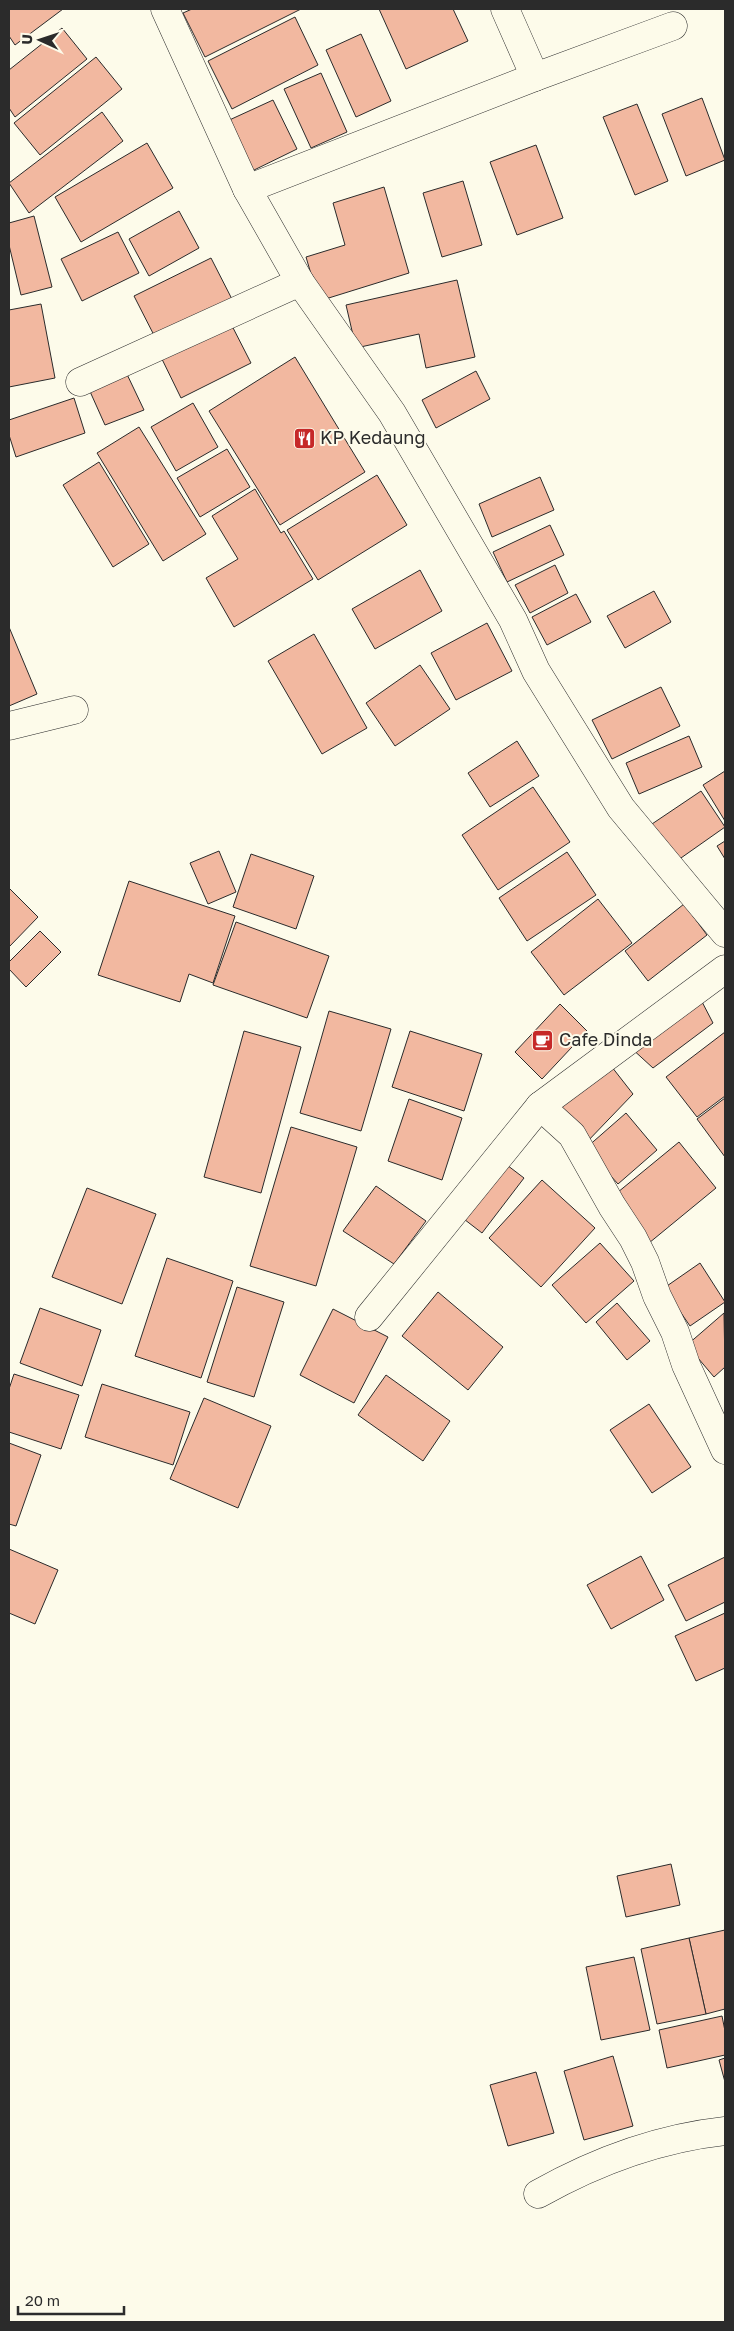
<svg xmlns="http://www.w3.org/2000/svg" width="734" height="2331" viewBox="0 0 734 2331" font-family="'Golos Text',sans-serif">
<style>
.building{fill:#f2b8a0;stroke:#2b2b2b}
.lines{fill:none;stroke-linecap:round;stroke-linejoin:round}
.street-casing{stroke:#2b2b2b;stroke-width:29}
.street{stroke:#fdfbea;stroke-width:28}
.labels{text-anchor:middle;stroke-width:4;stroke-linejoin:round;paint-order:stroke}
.poi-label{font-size:18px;fill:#2b2b2b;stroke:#fdfbea;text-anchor:start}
</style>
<rect width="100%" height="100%" fill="#fdfbea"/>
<g class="building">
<path d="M 9,9 L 63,9 L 15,45 L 9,36 Z"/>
<path d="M 192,9 L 301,9 L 205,57 L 183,13 Z"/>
<path d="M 379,9 L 453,9 L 468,41 L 406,69 Z"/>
<path d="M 295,17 L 318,65 L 232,109 L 208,61 Z"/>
<path d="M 62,28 L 87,59 L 15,117 L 9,108 L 9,70 Z"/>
<path d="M 361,34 L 391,101 L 356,117 L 326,50 Z"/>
<path d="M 96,57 L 122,89 L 40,155 L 14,123 Z"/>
<path d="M 321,73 L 347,132 L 311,148 L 284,89 Z"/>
<path d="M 702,98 L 725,160 L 686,176 L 662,114 Z"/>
<path d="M 273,100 L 297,149 L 248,173 L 225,122 Z"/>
<path d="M 637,104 L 668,181 L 635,195 L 603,117 Z"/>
<path d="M 102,112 L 123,141 L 29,213 L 9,183 Z"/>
<path d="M 147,143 L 173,188 L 81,242 L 55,197 Z"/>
<path d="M 536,145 L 563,218 L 517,235 L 490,162 Z"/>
<path d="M 463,181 L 482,245 L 442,257 L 423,193 Z"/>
<path d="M 384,187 L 409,273 L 319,301 L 306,257 L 345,245 L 333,203 Z"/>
<path d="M 179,211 L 199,248 L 149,276 L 129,239 Z"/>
<path d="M 34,216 L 52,287 L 21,295 L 9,245 L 9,223 Z"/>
<path d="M 118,232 L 139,273 L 82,301 L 61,259 Z"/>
<path d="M 211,258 L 236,307 L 159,345 L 134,296 Z"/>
<path d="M 457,280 L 475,357 L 426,368 L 419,334 L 356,348 L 346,305 Z"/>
<path d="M 41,304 L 55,378 L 9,387 L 9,310 Z"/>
<path d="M 228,318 L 251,363 L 181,398 L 159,353 Z"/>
<path d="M 295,357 L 365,472 L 280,525 L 209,411 Z"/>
<path d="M 124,368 L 144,410 L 105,425 L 88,387 Z"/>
<path d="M 476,371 L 490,399 L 436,428 L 422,400 Z"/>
<path d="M 74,398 L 85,433 L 16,457 L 9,435 L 9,420 Z"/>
<path d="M 193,403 L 218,447 L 176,471 L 151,427 Z"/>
<path d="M 139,427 L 206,534 L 163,561 L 97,453 Z"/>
<path d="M 227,449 L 250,487 L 200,517 L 177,478 Z"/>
<path d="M 99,462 L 149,544 L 113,567 L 63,485 Z"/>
<path d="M 377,475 L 407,525 L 318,580 L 287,530 Z"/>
<path d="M 540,477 L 554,510 L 492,537 L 479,504 Z"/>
<path d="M 255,489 L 281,533 L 284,531 L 313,579 L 234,627 L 206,578 L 238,559 L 212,516 Z"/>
<path d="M 550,525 L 564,555 L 507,582 L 493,552 Z"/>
<path d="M 555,565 L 568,593 L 530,613 L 515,585 Z"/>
<path d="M 420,570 L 442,611 L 375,649 L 352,609 Z"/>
<path d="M 654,591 L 671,622 L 625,648 L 607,616 Z"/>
<path d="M 576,594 L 591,622 L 547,645 L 532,617 Z"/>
<path d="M 487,623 L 512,671 L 456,700 L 431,653 Z"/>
<path d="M 9,627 L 37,694 L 9,706 Z"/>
<path d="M 314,634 L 367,728 L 322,754 L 268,661 Z"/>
<path d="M 420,665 L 450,709 L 395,746 L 366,703 Z"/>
<path d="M 661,687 L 680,726 L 612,759 L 592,720 Z"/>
<path d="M 689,736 L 702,767 L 639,794 L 626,763 Z"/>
<path d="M 517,741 L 539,776 L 490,807 L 468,773 Z"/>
<path d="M 725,771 L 725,821 L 703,785 Z"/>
<path d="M 533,787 L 570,842 L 498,890 L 462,835 Z"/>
<path d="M 701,791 L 725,827 L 671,865 L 646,828 Z"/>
<path d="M 725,841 L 725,859 L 717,846 Z"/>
<path d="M 219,851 L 236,892 L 208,904 L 190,863 Z"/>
<path d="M 567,852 L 596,895 L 527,941 L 499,898 Z"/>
<path d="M 251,854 L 314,876 L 296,929 L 233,907 Z"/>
<path d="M 129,881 L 235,916 L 213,983 L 189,974 L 180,1002 L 98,975 Z"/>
<path d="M 10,889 L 38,917 L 9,947 L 9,891 Z"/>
<path d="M 598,899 L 632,943 L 564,995 L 531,952 Z"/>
<path d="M 684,904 L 707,935 L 648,981 L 625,951 Z"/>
<path d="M 236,922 L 329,956 L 307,1018 L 213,985 Z"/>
<path d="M 40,931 L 61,952 L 26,987 L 9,969 L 9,962 Z"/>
<path d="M 699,996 L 713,1023 L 653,1068 L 630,1047 Z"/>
<path d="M 560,1004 L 587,1031 L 542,1079 L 515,1052 Z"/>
<path d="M 329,1011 L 391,1029 L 361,1131 L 300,1113 Z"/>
<path d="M 244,1031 L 301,1047 L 261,1193 L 204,1177 Z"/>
<path d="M 410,1031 L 482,1054 L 464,1111 L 392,1087 Z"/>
<path d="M 725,1032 L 725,1096 L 697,1117 L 666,1077 Z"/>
<path d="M 608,1062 L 633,1094 L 584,1145 L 553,1104 Z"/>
<path d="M 725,1098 L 725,1157 L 697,1119 Z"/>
<path d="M 409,1099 L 462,1118 L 442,1180 L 388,1161 Z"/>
<path d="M 626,1113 L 657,1150 L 618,1184 L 586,1148 Z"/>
<path d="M 291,1127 L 357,1147 L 316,1286 L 250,1266 Z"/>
<path d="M 679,1142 L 716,1188 L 649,1243 L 612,1197 Z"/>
<path d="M 503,1162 L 524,1178 L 482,1233 L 460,1216 Z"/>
<path d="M 542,1180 L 595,1228 L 541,1287 L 489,1238 Z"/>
<path d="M 376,1186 L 426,1221 L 394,1264 L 343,1231 Z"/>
<path d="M 87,1188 L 156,1214 L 122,1304 L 52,1277 Z"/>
<path d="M 600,1243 L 634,1281 L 586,1323 L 552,1285 Z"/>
<path d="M 167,1258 L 233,1281 L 201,1378 L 135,1356 Z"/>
<path d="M 700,1263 L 725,1302 L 690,1326 L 664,1288 Z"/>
<path d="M 237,1287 L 284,1302 L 254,1397 L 207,1382 Z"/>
<path d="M 438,1292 L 503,1347 L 468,1390 L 402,1336 Z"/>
<path d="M 617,1303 L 650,1341 L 627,1360 L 596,1322 Z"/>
<path d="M 40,1308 L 101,1330 L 82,1386 L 20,1363 Z"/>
<path d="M 333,1309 L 388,1337 L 354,1403 L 300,1375 Z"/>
<path d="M 724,1313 L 725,1367 L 714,1377 L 687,1345 Z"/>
<path d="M 14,1374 L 79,1395 L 61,1449 L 9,1432 L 9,1389 Z"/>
<path d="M 386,1375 L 450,1421 L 423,1461 L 358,1415 Z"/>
<path d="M 102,1384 L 190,1412 L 173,1465 L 85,1437 Z"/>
<path d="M 204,1398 L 271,1426 L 238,1508 L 170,1479 Z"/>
<path d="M 649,1404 L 691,1467 L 652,1493 L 610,1430 Z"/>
<path d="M 9,1443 L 41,1455 L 16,1526 L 9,1524 Z"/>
<path d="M 9,1549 L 58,1570 L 35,1624 L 9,1613 Z"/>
<path d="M 641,1556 L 664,1600 L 611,1629 L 587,1585 Z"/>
<path d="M 725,1557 L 725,1602 L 686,1621 L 668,1585 Z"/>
<path d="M 725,1613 L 725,1668 L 696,1681 L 675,1636 Z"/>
<path d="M 671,1864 L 680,1905 L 626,1917 L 617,1876 Z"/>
<path d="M 725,1930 L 725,2009 L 706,2014 L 689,1938 Z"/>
<path d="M 689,1938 L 706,2014 L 657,2024 L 641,1949 Z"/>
<path d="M 634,1957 L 650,2030 L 601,2040 L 586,1967 Z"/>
<path d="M 722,2016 L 725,2031 L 725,2055 L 667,2068 L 659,2030 Z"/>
<path d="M 613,2056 L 633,2126 L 584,2140 L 564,2071 Z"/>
<path d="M 725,2058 L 725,2082 L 719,2060 Z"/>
<path d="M 536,2072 L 554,2133 L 508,2146 L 490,2085 Z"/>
</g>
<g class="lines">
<defs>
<g id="street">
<path d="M 165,9 L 247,189 L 300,282 L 392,413 L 513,620 L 536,671 L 621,808 L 725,933"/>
<path d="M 505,9 L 535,77"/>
<path d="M 247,189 L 535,77 L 673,26"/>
<path d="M 80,382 L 300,282"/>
<path d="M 9,726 L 74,710"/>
<path d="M 540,1106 L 572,1135 L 612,1206 L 633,1238 L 645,1262 L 657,1296 L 675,1332 L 686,1365 L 725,1450"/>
<path d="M 369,1317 L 540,1106 L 725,969"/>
<path d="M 538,2194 C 595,2162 660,2138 725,2131"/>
</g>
</defs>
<use href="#street" class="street-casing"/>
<use href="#street" class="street"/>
</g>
<defs>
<symbol id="restaurant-square" viewBox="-11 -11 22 22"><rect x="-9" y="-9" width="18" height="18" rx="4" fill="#c62828" stroke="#fdfbea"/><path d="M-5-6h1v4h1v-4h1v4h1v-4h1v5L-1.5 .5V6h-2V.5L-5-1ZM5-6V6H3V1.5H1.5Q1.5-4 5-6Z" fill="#fff"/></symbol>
<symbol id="cafe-square" viewBox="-11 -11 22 22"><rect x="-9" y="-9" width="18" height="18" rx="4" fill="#c62828" stroke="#fdfbea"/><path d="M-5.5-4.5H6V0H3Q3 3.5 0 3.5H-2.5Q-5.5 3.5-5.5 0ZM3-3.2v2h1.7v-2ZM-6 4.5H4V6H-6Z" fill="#fff"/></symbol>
</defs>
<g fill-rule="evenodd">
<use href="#restaurant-square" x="292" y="426" width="25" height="25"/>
<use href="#cafe-square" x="530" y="1028" width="25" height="25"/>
</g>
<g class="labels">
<g class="poi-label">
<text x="320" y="444">KP Kedaung</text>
<text x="559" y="1046">Cafe Dinda</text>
</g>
</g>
<rect width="734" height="2331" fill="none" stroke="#2b2b2b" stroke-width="20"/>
<g transform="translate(40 40) rotate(273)" stroke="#fdfbea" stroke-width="4" paint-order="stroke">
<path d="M0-4L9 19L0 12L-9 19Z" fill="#2b2b2b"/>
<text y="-8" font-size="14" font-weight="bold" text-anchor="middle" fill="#2b2b2b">U</text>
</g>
<path d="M18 2306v8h106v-8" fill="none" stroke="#2b2b2b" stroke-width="2.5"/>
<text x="25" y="2306" font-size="15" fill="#2b2b2b" stroke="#fdfbea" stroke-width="4" paint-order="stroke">20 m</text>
</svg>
